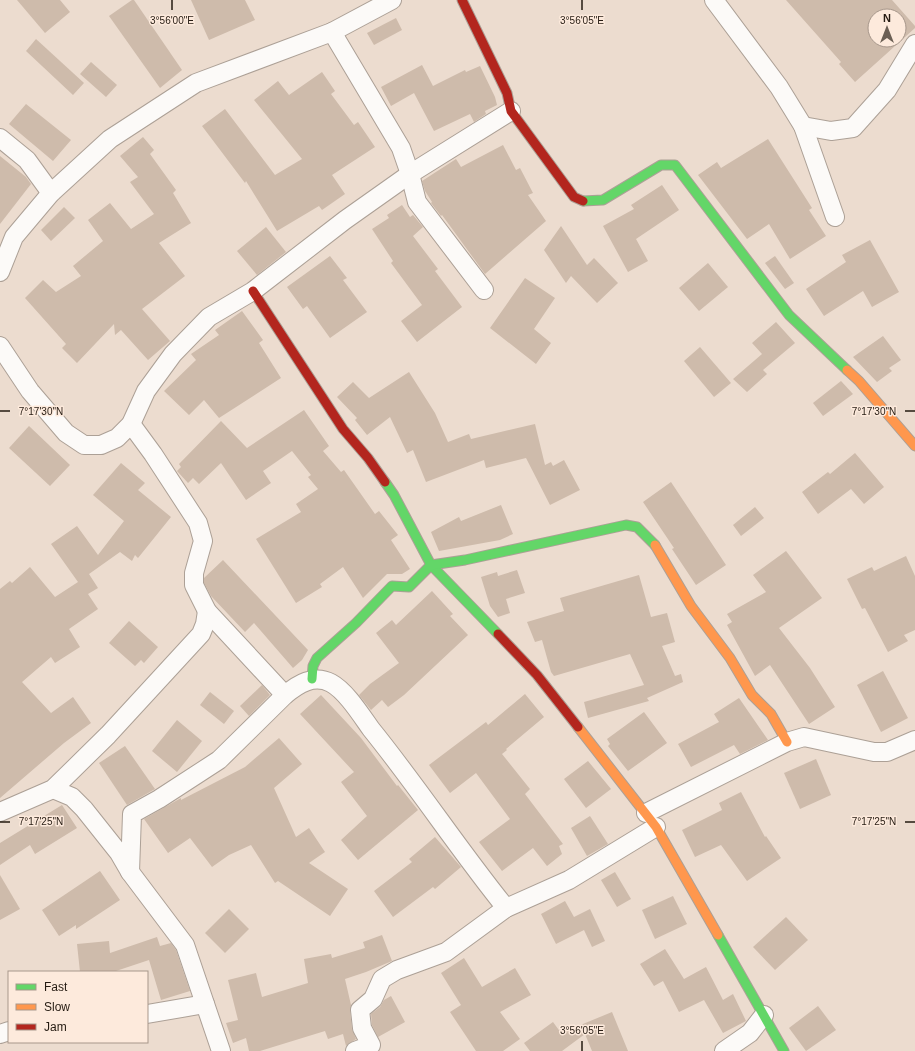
<svg xmlns="http://www.w3.org/2000/svg" width="915" height="1051" viewBox="0 0 915 1051" font-family="Helvetica,sans-serif">
<style>
.building{fill:#cebbab;fill-rule:evenodd}
.lines{fill:none;stroke-linecap:round;stroke-linejoin:round}
.street-casing{stroke:#aca096;stroke-width:20}
.fast-casing{stroke:#aca096;stroke-width:11}
.slow-casing{stroke:#aca096;stroke-width:11}
.jam-casing{stroke:#aca096;stroke-width:11}
.street{stroke:#fcfaf8;stroke-width:18}
.fast{stroke:#63d668;stroke-width:9}
.slow{stroke:#ff974d;stroke-width:9}
.jam{stroke:#b3261e;stroke-width:9}
.ticks{fill:none;stroke:#251b12;stroke-width:1.5}
.ticks-label{font-size:10px;text-anchor:middle;fill:#251b12;stroke:#fdeadc;stroke-width:3;stroke-linejoin:round;paint-order:stroke}
</style>
<rect width="100%" height="100%" fill="#ecdccf"/>
<g class="building">
<path d="M 17,0 L 60,0 L 70,12 L 45,33 Z"/>
<path d="M 132,0 L 134,0 L 182,70 L 160,88 L 109,16 Z"/>
<path d="M 191,0 L 245,0 L 255,20 L 209,40 Z"/>
<path d="M 786,0 L 892,0 L 915,26 L 915,28 L 855,82 L 839,64 L 841,62 ZM 875,16 L 899,16 L 899,40 L 875,40 Z"/>
<path d="M 396,18 L 402,30 L 374,45 L 367,33 Z"/>
<path d="M 36,39 L 84,83 L 73,95 L 26,51 Z"/>
<path d="M 91,62 L 117,85 L 106,97 L 80,74 Z"/>
<path d="M 422,65 L 433,86 L 465,70 L 466,72 L 480,66 L 495,97 L 497,105 L 485,111 L 486,114 L 474,122 L 470,114 L 434,131 L 414,93 L 391,106 L 381,87 Z"/>
<path d="M 322,72 L 335,91 L 331,94 L 354,125 L 358,122 L 375,147 L 332,175 L 345,194 L 322,210 L 319,206 L 277,231 L 246,181 L 245,183 L 202,126 L 225,109 L 275,175 L 302,159 L 254,100 L 278,81 L 289,95 Z"/>
<path d="M 26,104 L 71,140 L 53,161 L 9,124 Z"/>
<path d="M 143,137 L 154,150 L 150,154 L 176,190 L 173,193 L 191,223 L 159,243 L 185,276 L 142,309 L 170,341 L 148,360 L 121,330 L 115,335 L 114,324 L 77,363 L 62,348 L 66,344 L 25,298 L 43,280 L 56,292 L 81,276 L 73,266 L 103,241 L 88,220 L 110,203 L 131,229 L 154,214 L 130,182 L 138,177 L 120,156 Z"/>
<path d="M 768,139 L 812,208 L 809,210 L 826,236 L 790,259 L 769,224 L 747,239 L 698,175 L 717,162 L 721,168 Z"/>
<path d="M 503,145 L 516,170 L 520,168 L 533,193 L 528,195 L 546,221 L 485,274 L 442,215 L 441,216 L 431,203 L 432,202 L 425,191 L 422,181 L 456,159 L 461,167 Z"/>
<path d="M 0,156 L 26,177 L 31,184 L 0,224 Z"/>
<path d="M 662,185 L 679,210 L 636,239 L 648,261 L 628,272 L 603,226 L 634,209 L 631,205 Z"/>
<path d="M 402,205 L 410,217 L 413,215 L 423,227 L 413,236 L 438,269 L 435,271 L 462,307 L 417,342 L 401,321 L 422,305 L 391,263 L 393,261 L 372,229 L 389,218 L 387,215 Z"/>
<path d="M 64,207 L 75,218 L 51,241 L 41,230 Z"/>
<path d="M 561,226 L 587,265 L 594,258 L 618,283 L 597,303 L 571,276 L 566,283 L 544,250 Z"/>
<path d="M 266,227 L 286,252 L 257,275 L 237,251 Z"/>
<path d="M 870,240 L 899,292 L 872,307 L 863,291 L 824,316 L 806,289 L 846,262 L 842,255 Z"/>
<path d="M 330,256 L 347,278 L 343,280 L 367,312 L 330,338 L 307,306 L 303,309 L 287,287 Z"/>
<path d="M 775,256 L 794,283 L 785,289 L 765,263 Z"/>
<path d="M 708,263 L 728,287 L 699,311 L 679,288 Z"/>
<path d="M 525,278 L 555,298 L 534,329 L 551,343 L 536,364 L 490,328 Z"/>
<path d="M 242,311 L 263,340 L 259,343 L 281,378 L 219,418 L 204,400 L 189,415 L 164,391 L 196,360 L 191,354 L 219,335 L 215,330 Z"/>
<path d="M 776,322 L 795,343 L 763,370 L 767,374 L 747,392 L 733,379 L 762,354 L 752,343 Z"/>
<path d="M 883,336 L 901,360 L 889,368 L 892,371 L 877,382 L 853,357 Z"/>
<path d="M 700,347 L 731,383 L 714,397 L 684,361 Z"/>
<path d="M 409,372 L 435,413 L 448,442 L 469,434 L 471,439 L 535,424 L 545,465 L 551,462 L 553,466 L 564,460 L 580,490 L 550,505 L 526,458 L 486,468 L 484,460 L 426,482 L 413,450 L 407,453 L 390,417 L 367,435 L 355,420 L 357,418 L 337,397 L 353,382 L 369,398 Z"/>
<path d="M 841,381 L 853,394 L 823,416 L 813,403 Z"/>
<path d="M 304,410 L 329,446 L 323,451 L 341,472 L 344,470 L 375,514 L 379,511 L 398,535 L 391,540 L 410,569 L 402,574 L 387,574 L 363,598 L 343,567 L 320,584 L 322,587 L 296,603 L 256,539 L 301,512 L 296,504 L 318,489 L 308,477 L 311,475 L 292,451 L 263,471 L 271,483 L 246,500 L 221,463 L 199,484 L 193,478 L 188,483 L 177,471 L 181,467 L 179,464 L 221,421 L 247,448 Z"/>
<path d="M 29,426 L 70,465 L 50,486 L 9,448 Z"/>
<path d="M 855,453 L 884,487 L 864,504 L 851,489 L 818,514 L 802,492 L 828,472 L 830,474 Z"/>
<path d="M 121,463 L 145,483 L 138,490 L 171,517 L 138,558 L 135,555 L 132,561 L 120,552 L 89,574 L 98,588 L 88,594 L 98,609 L 69,629 L 80,647 L 55,663 L 51,657 L 22,682 L 51,713 L 73,697 L 91,723 L 64,743 L 0,798 L 0,589 L 10,581 L 12,583 L 30,567 L 55,597 L 78,582 L 51,544 L 77,526 L 98,555 L 124,521 L 93,495 Z"/>
<path d="M 671,482 L 726,565 L 696,585 L 672,549 L 674,548 L 643,502 Z"/>
<path d="M 501,505 L 513,534 L 500,540 L 439,551 L 431,532 L 459,517 L 461,521 Z"/>
<path d="M 755,507 L 764,518 L 741,536 L 733,525 Z"/>
<path d="M 786,551 L 822,598 L 779,628 L 810,668 L 835,707 L 809,724 L 770,665 L 755,676 L 727,625 L 732,622 L 727,614 L 766,592 L 753,575 Z"/>
<path d="M 906,556 L 915,576 L 915,630 L 904,635 L 908,641 L 888,652 L 865,608 L 862,609 L 847,579 L 872,567 L 874,571 Z"/>
<path d="M 223,560 L 308,650 L 302,660 L 293,668 L 254,623 L 245,632 L 211,596 L 204,583 L 204,578 Z"/>
<path d="M 517,570 L 525,593 L 506,599 L 510,613 L 498,617 L 490,606 L 481,577 L 497,572 L 498,576 Z"/>
<path d="M 639,575 L 651,617 L 667,613 L 675,642 L 662,646 L 675,676 L 681,674 L 683,682 L 647,698 L 649,701 L 588,718 L 584,702 L 644,685 L 630,654 L 554,676 L 551,672 L 542,640 L 535,642 L 527,622 L 564,611 L 560,598 Z"/>
<path d="M 432,591 L 453,614 L 450,616 L 468,635 L 404,695 L 388,707 L 382,700 L 371,710 L 359,695 L 370,684 L 399,663 L 376,633 L 392,620 L 396,625 Z"/>
<path d="M 129,621 L 158,647 L 144,663 L 141,660 L 135,666 L 109,643 Z"/>
<path d="M 883,671 L 908,718 L 881,732 L 857,685 Z"/>
<path d="M 262,685 L 270,695 L 249,716 L 240,706 Z"/>
<path d="M 210,692 L 234,711 L 224,724 L 200,705 Z"/>
<path d="M 525,694 L 544,717 L 506,749 L 507,750 L 502,754 L 530,789 L 525,794 L 563,844 L 559,846 L 562,854 L 547,866 L 533,848 L 502,871 L 479,842 L 510,819 L 476,773 L 450,793 L 429,765 L 486,722 L 488,725 Z"/>
<path d="M 321,695 L 361,738 L 397,786 L 398,785 L 418,810 L 358,860 L 341,840 L 367,816 L 341,782 L 354,772 L 300,714 Z"/>
<path d="M 739,698 L 768,740 L 740,754 L 734,745 L 691,767 L 678,744 L 719,722 L 714,714 Z"/>
<path d="M 644,712 L 667,743 L 628,771 L 608,746 L 610,744 L 607,739 Z"/>
<path d="M 177,720 L 202,741 L 177,772 L 152,751 Z"/>
<path d="M 279,738 L 302,764 L 274,788 L 296,837 L 309,828 L 325,852 L 309,863 L 348,889 L 330,916 L 278,881 L 275,883 L 251,845 L 229,855 L 212,867 L 190,838 L 168,853 L 144,819 L 181,798 L 181,800 L 245,767 Z"/>
<path d="M 125,746 L 155,789 L 127,805 L 99,763 Z"/>
<path d="M 816,759 L 831,795 L 800,809 L 784,773 Z"/>
<path d="M 588,761 L 611,789 L 586,808 L 564,779 Z"/>
<path d="M 741,792 L 765,837 L 766,836 L 781,858 L 747,881 L 721,845 L 695,857 L 682,830 L 722,810 L 719,803 Z"/>
<path d="M 62,805 L 77,828 L 35,854 L 30,845 L 0,865 L 0,843 Z"/>
<path d="M 590,816 L 608,844 L 587,856 L 571,828 Z"/>
<path d="M 435,837 L 461,867 L 435,889 L 433,887 L 393,917 L 374,891 L 412,862 L 409,859 Z"/>
<path d="M 100,871 L 120,900 L 76,929 L 76,925 L 59,936 L 42,910 Z"/>
<path d="M 615,872 L 631,899 L 617,907 L 601,880 Z"/>
<path d="M 0,875 L 20,909 L 0,920 Z"/>
<path d="M 673,896 L 687,924 L 655,939 L 642,910 Z"/>
<path d="M 565,901 L 574,917 L 590,909 L 605,941 L 592,947 L 584,930 L 556,944 L 541,914 Z"/>
<path d="M 229,909 L 249,929 L 225,953 L 205,933 Z"/>
<path d="M 786,917 L 808,940 L 775,970 L 753,947 Z"/>
<path d="M 382,935 L 392,961 L 366,972 L 345,979 L 351,1005 L 350,1011 L 352,1029 L 356,1039 L 346,1046 L 343,1034 L 328,1039 L 325,1031 L 260,1051 L 249,1051 L 246,1038 L 233,1043 L 226,1023 L 238,1020 L 228,980 L 256,973 L 262,997 L 308,983 L 304,959 L 331,954 L 332,958 L 365,948 L 363,942 Z"/>
<path d="M 157,937 L 160,946 L 171,943 L 176,950 L 190,991 L 161,1000 L 149,960 L 113,972 L 80,972 L 77,944 L 109,941 L 110,953 Z"/>
<path d="M 665,949 L 684,979 L 706,967 L 723,1000 L 733,994 L 746,1021 L 723,1033 L 704,1000 L 679,1012 L 663,981 L 654,986 L 640,964 Z"/>
<path d="M 464,958 L 482,987 L 515,968 L 531,995 L 500,1012 L 520,1039 L 503,1051 L 476,1051 L 450,1012 L 461,1005 L 441,973 Z"/>
<path d="M 391,996 L 405,1022 L 378,1037 L 372,1025 L 371,1014 L 380,1007 L 384,1000 Z"/>
<path d="M 818,1006 L 836,1030 L 806,1051 L 789,1028 Z"/>
<path d="M 612,1012 L 628,1051 L 592,1051 L 585,1034 L 562,1051 L 530,1051 L 524,1043 L 553,1022 L 561,1033 Z"/>
</g>
<g class="lines">
<defs>
<g id="street">
<path d="M 714,0 L 779,87 L 803,126 L 835,217"/>
<path d="M 332,32 L 401,148 L 410,174 L 417,202 L 484,290"/>
<path d="M 803,126 L 831,131 L 853,128 L 887,90 L 915,44"/>
<path d="M 0,138 L 27,160 L 51,193"/>
<path d="M 0,272 L 14,237 L 51,193 L 110,139 L 196,83 L 332,32 L 392,0"/>
<path d="M 0,346 L 30,391 L 66,433 L 84,445 L 101,445 L 117,438 L 131,424 L 146,391 L 173,354 L 209,317 L 253,291 L 345,220 L 410,174 L 511,111"/>
<path d="M 131,424 L 153,454 L 198,523 L 203,541 L 194,573 L 194,585 L 207,611 L 285,695"/>
<path d="M 53,789 L 72,797 L 84,809 L 119,853 L 130,872 L 185,945 L 221,1051"/>
<path d="M 0,812 L 53,789 L 108,735 L 201,634 L 205,624 L 207,611"/>
<path d="M 646,813 L 787,742 L 804,737 L 874,752 L 887,752 L 915,740"/>
<path d="M 130,872 L 132,814 L 159,799 L 219,760 L 285,695 C 298,684 314,674 331,683 C 346,691 361,715 371,729 C 418,787 459,850 506,908"/>
<path d="M 147,1014 L 205,1004"/>
<path d="M 0,1034 L 9,1031"/>
<path d="M 355,1051 L 371,1045 L 362,1028 L 360,1010 L 373,999 L 382,979 L 397,970 L 446,952 L 506,908 L 569,880 L 656,827"/>
<path d="M 724,1051 L 750,1033 L 764,1015"/>
</g>
<g id="fast">
<path d="M 583,201 L 603,200 L 661,165 L 675,165 L 789,315 L 847,370"/>
<path d="M 385,482 L 394,495 L 431,565 L 498,634"/>
<path d="M 312,679 L 313,666 L 317,658 L 356,623 L 392,586 L 409,587 L 431,565 L 465,560 L 626,525 L 637,527 L 655,545"/>
<path d="M 718,935 L 784,1051"/>
</g>
<g id="slow">
<path d="M 847,370 L 859,381 L 915,446"/>
<path d="M 655,545 L 691,606 L 730,658 L 752,695 L 771,714 L 787,742"/>
<path d="M 578,727 L 656,827 L 718,935"/>
</g>
<g id="jam">
<path d="M 462,0 L 507,93 L 511,111 L 574,197 L 583,201"/>
<path d="M 253,291 L 343,429 L 368,458 L 385,482"/>
<path d="M 498,634 L 537,675 L 578,727"/>
</g>
</defs>
<use href="#street" class="street-casing"/>
<use href="#fast" class="fast-casing"/>
<use href="#slow" class="slow-casing"/>
<use href="#jam" class="jam-casing"/>
<use href="#street" class="street"/>
<use href="#fast" class="fast"/>
<use href="#slow" class="slow"/>
<use href="#jam" class="jam"/>
</g>
<path class="ticks" d="M 172,0 L 172,10M 582,0 L 582,10M 0,411 L 10,411M 905,411 L 915,411M 0,822 L 10,822M 905,822 L 915,822M 582,1041 L 582,1051"/>
<g class="ticks-label">
<text x="172" y="24">3°56'00"E</text>
<text x="582" y="24">3°56'05"E</text>
<text x="41" y="415">7°17'30"N</text>
<text x="874" y="415">7°17'30"N</text>
<text x="41" y="825">7°17'25"N</text>
<text x="874" y="825">7°17'25"N</text>
<text x="582" y="1034">3°56'05"E</text>
</g>
<rect x="8" y="971" width="140" height="72" fill="#fdeadc" stroke="#a7978b"/>
<rect x="16" y="984" width="20" height="6" fill="#63d668" stroke="#a7978b"/>
<text x="44" y="991" font-size="12" fill="#251b12">Fast</text>
<rect x="16" y="1004" width="20" height="6" fill="#ff974d" stroke="#a7978b"/>
<text x="44" y="1011" font-size="12" fill="#251b12">Slow</text>
<rect x="16" y="1024" width="20" height="6" fill="#b3261e" stroke="#a7978b"/>
<text x="44" y="1031" font-size="12" fill="#251b12">Jam</text>
<g transform="translate(887 28)"><circle r="19" fill="#fdeadc" stroke="#a7978b"/>
<path d="M0-3L7 15L0 10L-7 15Z" fill="#6b5f54"/>
<text y="-6" font-size="11" font-weight="bold" text-anchor="middle" fill="#251b12">N</text>
</g>
</svg>
